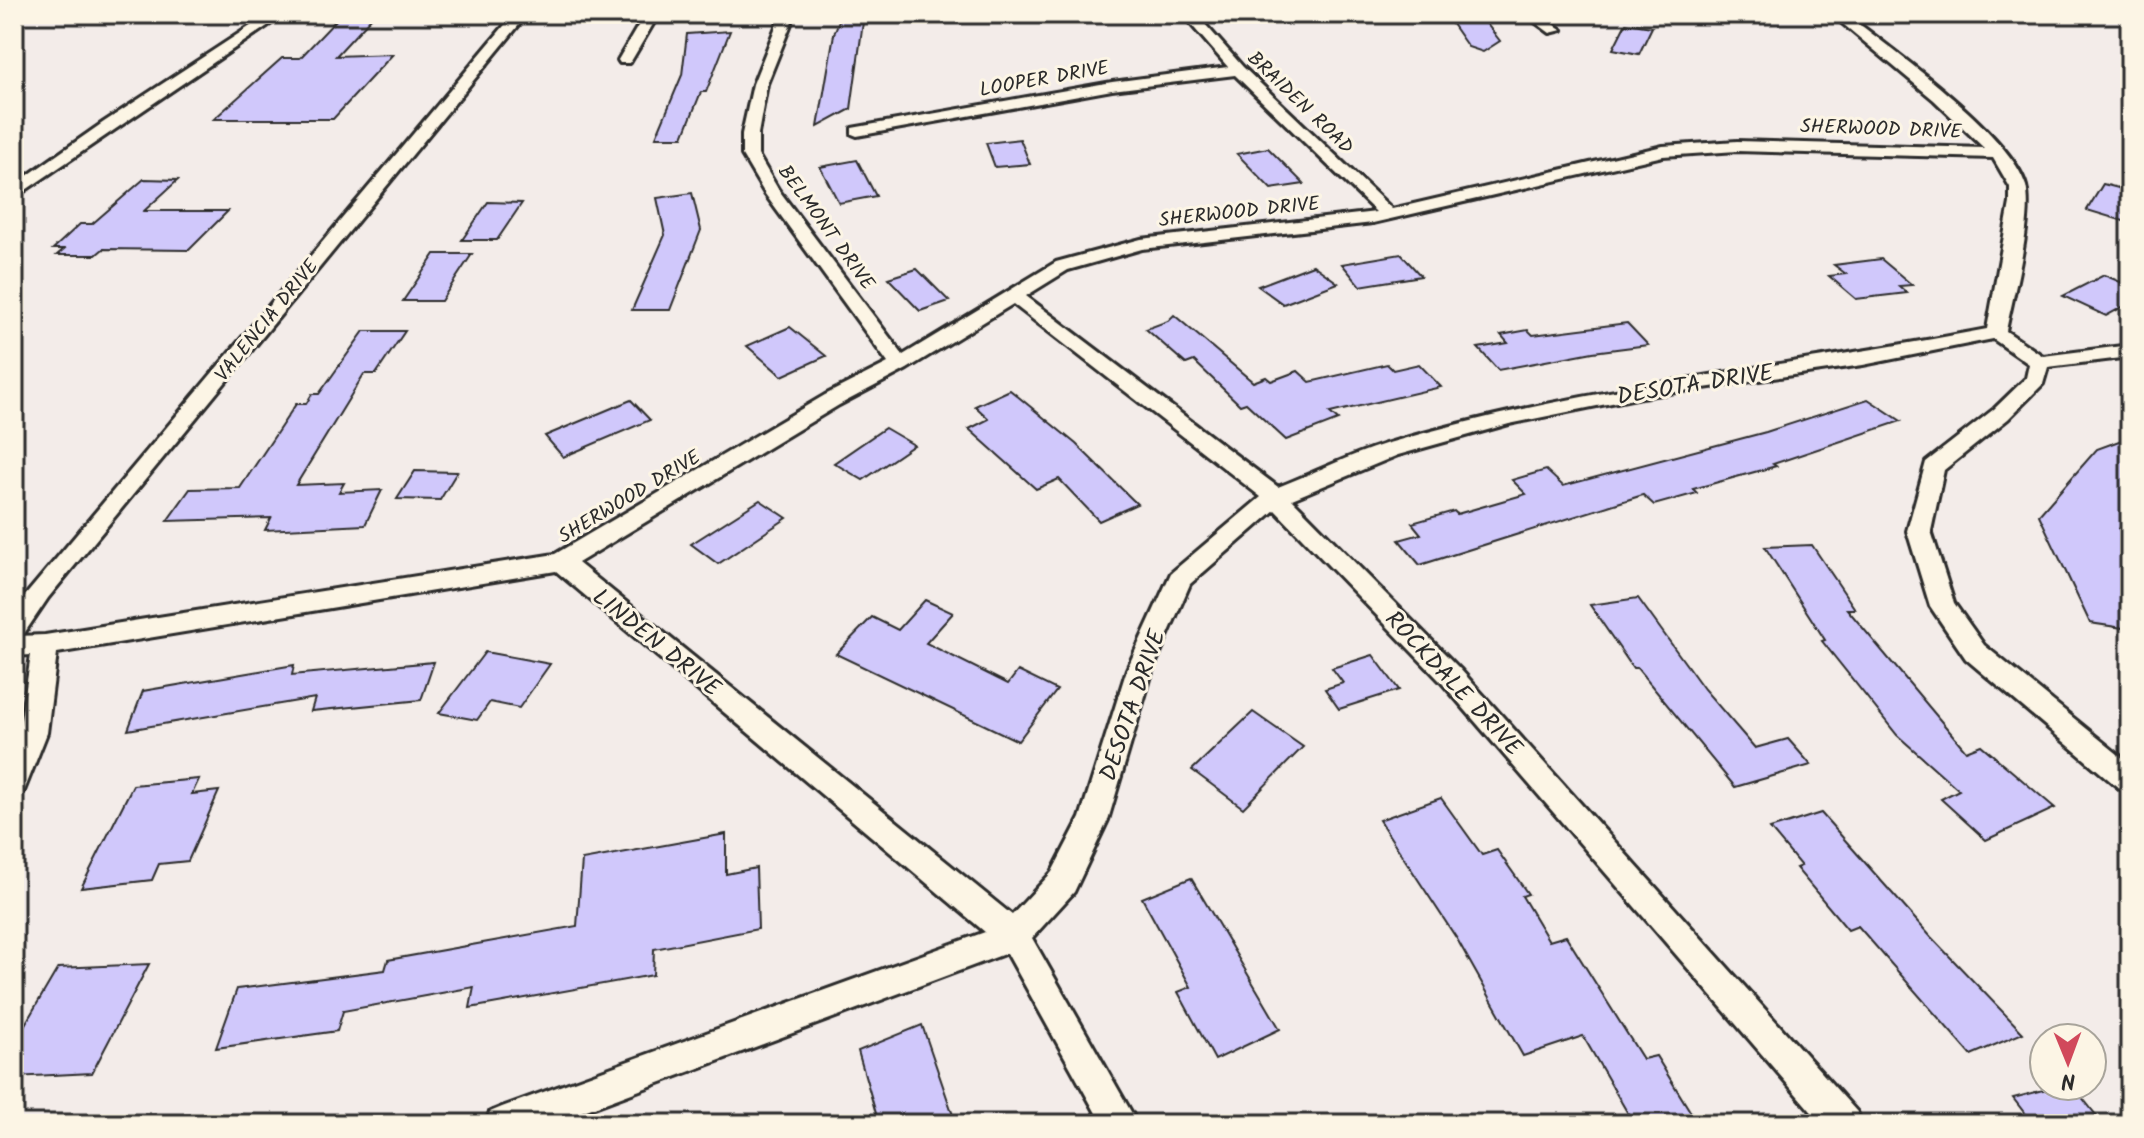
<svg xmlns="http://www.w3.org/2000/svg" width="2144" height="1138" viewBox="0 0 2144 1138" font-family="Kalam,sans-serif">
<style>
.building{fill:#d0c8fb;stroke:#2b2b2b;stroke-width:2}
.lines{fill:none;stroke-linecap:round;stroke-linejoin:round}
.minor-casing{stroke:#2b2b2b;stroke-width:6}
.minor{fill:#fcf5e5;fill-rule:evenodd}
.labels{text-anchor:middle;stroke-width:6;stroke-linejoin:round;paint-order:stroke}
.far-street-label{font-size:20px;fill:#2b2b2b;stroke:#fcf5e5}
.street-label{font-size:24px;fill:#2b2b2b;stroke:#fcf5e5}
</style>
<rect width="100%" height="100%" fill="#f3ece9"/>
<filter id="ink" filterUnits="userSpaceOnUse"><feTurbulence type="fractalNoise" baseFrequency=".0125" numOctaves="2"/><feDisplacementMap in="SourceGraphic" scale="16" xChannelSelector="R" yChannelSelector="G"/><feConvolveMatrix kernelMatrix="1 2 1 2 8 2 1 2 1" color-interpolation-filters="sRGB"/></filter>
<g filter="url(#ink)">
<g class="building">
<path d="M 1445,14 L 1479,14 L 1500,41 L 1483,52 L 1468,47 Z"/>
<path d="M 841,15 L 864,15 L 851,109 L 818,127 L 834,34 Z"/>
<path d="M 339,17 L 372,17 L 336,56 L 393,54 L 333,119 L 214,119 L 282,58 L 300,58 Z"/>
<path d="M 1626,23 L 1652,27 L 1639,54 L 1613,49 Z"/>
<path d="M 730,31 L 706,92 L 701,92 L 683,137 L 656,137 L 682,75 L 687,34 Z"/>
<path d="M 1020,139 L 1030,164 L 995,167 L 986,143 Z"/>
<path d="M 1268,148 L 1304,184 L 1271,189 L 1237,154 Z"/>
<path d="M 857,160 L 876,196 L 839,203 L 820,167 Z"/>
<path d="M 144,179 L 178,180 L 144,211 L 228,211 L 189,250 L 103,249 L 96,255 L 57,255 L 64,249 L 53,249 L 80,224 L 92,224 Z"/>
<path d="M 2103,184 L 2130,191 L 2130,223 L 2087,210 Z"/>
<path d="M 692,193 L 701,230 L 670,310 L 632,310 L 665,235 L 657,198 Z"/>
<path d="M 488,202 L 522,203 L 497,240 L 462,240 Z"/>
<path d="M 435,254 L 472,254 L 441,301 L 403,301 Z"/>
<path d="M 1401,254 L 1421,276 L 1360,286 L 1342,264 Z"/>
<path d="M 1881,259 L 1912,285 L 1899,286 L 1907,293 L 1856,299 L 1829,276 L 1846,274 L 1834,265 Z"/>
<path d="M 1313,265 L 1338,283 L 1283,304 L 1258,286 Z"/>
<path d="M 917,269 L 949,301 L 920,311 L 888,278 Z"/>
<path d="M 2104,275 L 2130,286 L 2130,303 L 2106,316 L 2063,296 Z"/>
<path d="M 1174,315 L 1253,382 L 1266,377 L 1271,381 L 1298,371 L 1310,382 L 1387,364 L 1393,370 L 1419,364 L 1441,387 L 1330,413 L 1338,420 L 1286,440 L 1246,403 L 1240,405 L 1194,361 L 1186,364 L 1146,329 L 1168,321 Z"/>
<path d="M 1627,323 L 1648,345 L 1593,352 L 1498,370 L 1478,348 L 1508,343 L 1501,335 L 1528,330 L 1533,335 Z"/>
<path d="M 790,327 L 826,356 L 782,376 L 747,346 Z"/>
<path d="M 364,331 L 405,331 L 376,374 L 364,374 L 296,485 L 344,483 L 339,492 L 382,490 L 365,525 L 265,530 L 271,518 L 167,521 L 190,489 L 240,488 L 296,404 L 306,404 L 312,394 L 319,394 Z"/>
<path d="M 1010,390 L 1076,444 L 1137,504 L 1099,521 L 1059,479 L 1036,489 L 969,429 L 989,419 L 975,406 Z"/>
<path d="M 1868,399 L 1901,421 L 1773,464 L 1776,466 L 1693,489 L 1697,493 L 1654,505 L 1643,495 L 1420,565 L 1399,540 L 1421,534 L 1412,523 L 1454,511 L 1457,514 L 1526,494 L 1512,480 L 1546,470 L 1563,486 L 1766,432 Z"/>
<path d="M 631,400 L 650,420 L 563,457 L 545,436 Z"/>
<path d="M 885,428 L 914,445 L 863,480 L 834,463 Z"/>
<path d="M 2130,437 L 2130,516 L 2119,529 L 2130,549 L 2130,629 L 2090,623 L 2039,515 L 2097,449 Z"/>
<path d="M 415,471 L 457,472 L 440,500 L 397,499 Z"/>
<path d="M 760,500 L 787,518 L 718,564 L 691,544 Z"/>
<path d="M 1812,545 L 1855,609 L 1847,609 L 1966,751 L 1981,745 L 2055,808 L 1986,840 L 1941,799 L 1959,790 L 1897,735 L 1822,641 L 1825,640 L 1765,547 Z"/>
<path d="M 1638,598 L 1704,689 L 1755,748 L 1788,739 L 1811,765 L 1735,787 L 1637,668 L 1633,668 L 1590,605 Z"/>
<path d="M 925,600 L 953,613 L 926,643 L 1008,684 L 1018,671 L 1057,690 L 1018,741 L 836,654 L 872,617 L 898,630 Z"/>
<path d="M 485,652 L 550,664 L 519,708 L 490,702 L 477,720 L 439,713 Z"/>
<path d="M 1373,655 L 1399,690 L 1339,709 L 1325,689 L 1343,683 L 1332,668 Z"/>
<path d="M 434,662 L 421,700 L 311,711 L 315,698 L 128,730 L 143,691 L 294,665 L 292,675 Z"/>
<path d="M 1253,712 L 1303,747 L 1243,808 L 1192,770 Z"/>
<path d="M 199,779 L 192,794 L 219,791 L 188,861 L 159,864 L 152,880 L 81,888 L 133,785 Z"/>
<path d="M 1441,798 L 1482,855 L 1497,850 L 1528,894 L 1522,896 L 1549,941 L 1566,936 L 1643,1059 L 1656,1056 L 1698,1124 L 1634,1124 L 1583,1036 L 1523,1056 L 1457,939 L 1379,820 Z"/>
<path d="M 1821,813 L 1931,937 L 2023,1033 L 1971,1055 L 1858,926 L 1848,930 L 1796,868 L 1801,866 L 1770,829 Z"/>
<path d="M 726,834 L 726,874 L 756,868 L 758,929 L 654,949 L 653,975 L 470,1008 L 474,987 L 343,1011 L 337,1031 L 216,1048 L 237,989 L 385,970 L 388,960 L 577,926 L 582,860 Z"/>
<path d="M 1191,878 L 1280,1029 L 1215,1060 L 1178,992 L 1191,987 L 1142,898 Z"/>
<path d="M 149,964 L 92,1073 L 14,1077 L 14,1043 L 58,968 Z"/>
<path d="M 922,1025 L 956,1124 L 879,1124 L 858,1051 Z"/>
<path d="M 2059,1086 L 2073,1086 L 2103,1124 L 2033,1124 L 2013,1098 Z"/>
</g>
<g class="lines">
<defs>
<g id="minor">
<path d="M 269,14 L 285,14 L 14,198 L 14,185 L 104,122 Z"/>
<path d="M 514,14 L 528,14 L 48,598 L 23,635 L 18,636 L 45,635 L 555,554 L 825,395 L 888,363 L 765,194 L 742,155 L 742,134 L 753,84 L 781,14 L 795,14 L 767,84 L 758,134 L 758,155 L 778,189 L 903,355 L 1056,262 L 1141,239 L 1376,212 L 1235,75 L 1112,90 L 857,136 L 852,134 L 852,128 L 1112,82 L 1228,67 L 1182,14 L 1196,14 L 1243,67 L 1392,209 L 1663,146 L 1737,141 L 1984,148 L 1934,100 L 1831,14 L 1846,14 C 1889,47 2013,136 2026,186 C 2034,219 2013,295 2006,331 L 2043,356 L 2130,345 L 2130,357 L 2048,367 L 2043,384 L 2008,419 L 1944,470 L 1931,531 L 1954,603 L 1984,645 L 2130,764 L 2130,793 L 2120,789 L 1966,659 L 1930,606 L 1907,531 L 1926,462 L 1994,409 L 2026,378 L 2029,364 L 1993,339 L 1863,365 L 1641,397 L 1509,424 L 1398,455 L 1292,499 L 1460,669 L 1857,1112 L 1862,1124 L 1822,1124 L 1442,683 L 1275,510 L 1190,584 L 1153,669 L 1108,820 L 1074,892 L 1032,938 L 1138,1124 L 1102,1124 L 1007,953 L 549,1124 L 485,1124 L 490,1112 L 502,1107 L 985,932 L 556,571 L 57,653 L 47,733 L 24,791 L 14,795 L 14,747 L 19,733 L 31,655 L 14,656 L 14,609 ZM 1737,151 L 1993,158 L 2010,187 L 2010,203 L 1987,329 C 1786,368 1582,385 1385,444 C 1349,455 1314,473 1278,487 L 1026,296 L 1068,270 L 1142,249 L 1373,223 L 1663,156 ZM 1013,304 L 1261,497 L 1171,573 L 1127,669 L 1080,818 L 1052,872 L 1012,915 L 578,563 L 839,405 L 907,369 Z"/>
<path d="M 645,14 L 659,14 L 630,63 L 620,63 L 618,60 Z"/>
<path d="M 1524,14 L 1540,14 L 1562,30 L 1550,33 Z"/>
</g>
</defs>
<use href="#minor" class="minor-casing"/>
<use href="#minor" class="minor"/>
</g>
</g>
<g class="labels">
<g class="far-street-label">
<text transform="translate(1044 78) rotate(-10)" y="7">LOOPER DRIVE</text>
<text transform="translate(1301 102) rotate(44)" y="7">BRAIDEN ROAD</text>
<text transform="translate(1881 128) rotate(2)" y="7">SHERWOOD DRIVE</text>
<text transform="translate(1239 211) rotate(-6)" y="7">SHERWOOD DRIVE</text>
<text transform="translate(827 227) rotate(54)" y="7">BELMONT DRIVE</text>
<text transform="translate(266 320) rotate(-51)" y="7">VALENCIA DRIVE</text>
<text transform="translate(629 496) rotate(-31)" y="7">SHERWOOD DRIVE</text>
</g>
<g class="street-label">
<text transform="translate(1695 384) rotate(-9)" y="8">DESOTA DRIVE</text>
<text transform="translate(657 642) rotate(39)" y="8">LINDEN DRIVE</text>
<text transform="translate(1454 683) rotate(47)" y="8">ROCKDALE DRIVE</text>
<text transform="translate(1132 705) rotate(-71)" y="8">DESOTA DRIVE</text>
</g>
</g>
<rect width="2144" height="1138" fill="none" stroke="#fcf5e5" stroke-width="48"/>
<rect x="24" y="24" width="2096" height="1090" fill="none" stroke="#2b2b2b" stroke-width="3" filter="url(#ink)"/>
<g transform="translate(2068 1062) rotate(179)"><circle r="38" fill="#fcf5e5" stroke="#a8a49b" stroke-width="2"/>
<path d="M0-6L14 30L0 20L-14 30Z" fill="#d1495b"/>
<text y="-12" font-size="22" font-weight="bold" text-anchor="middle" fill="#2b2b2b">N</text>
</g>
</svg>
